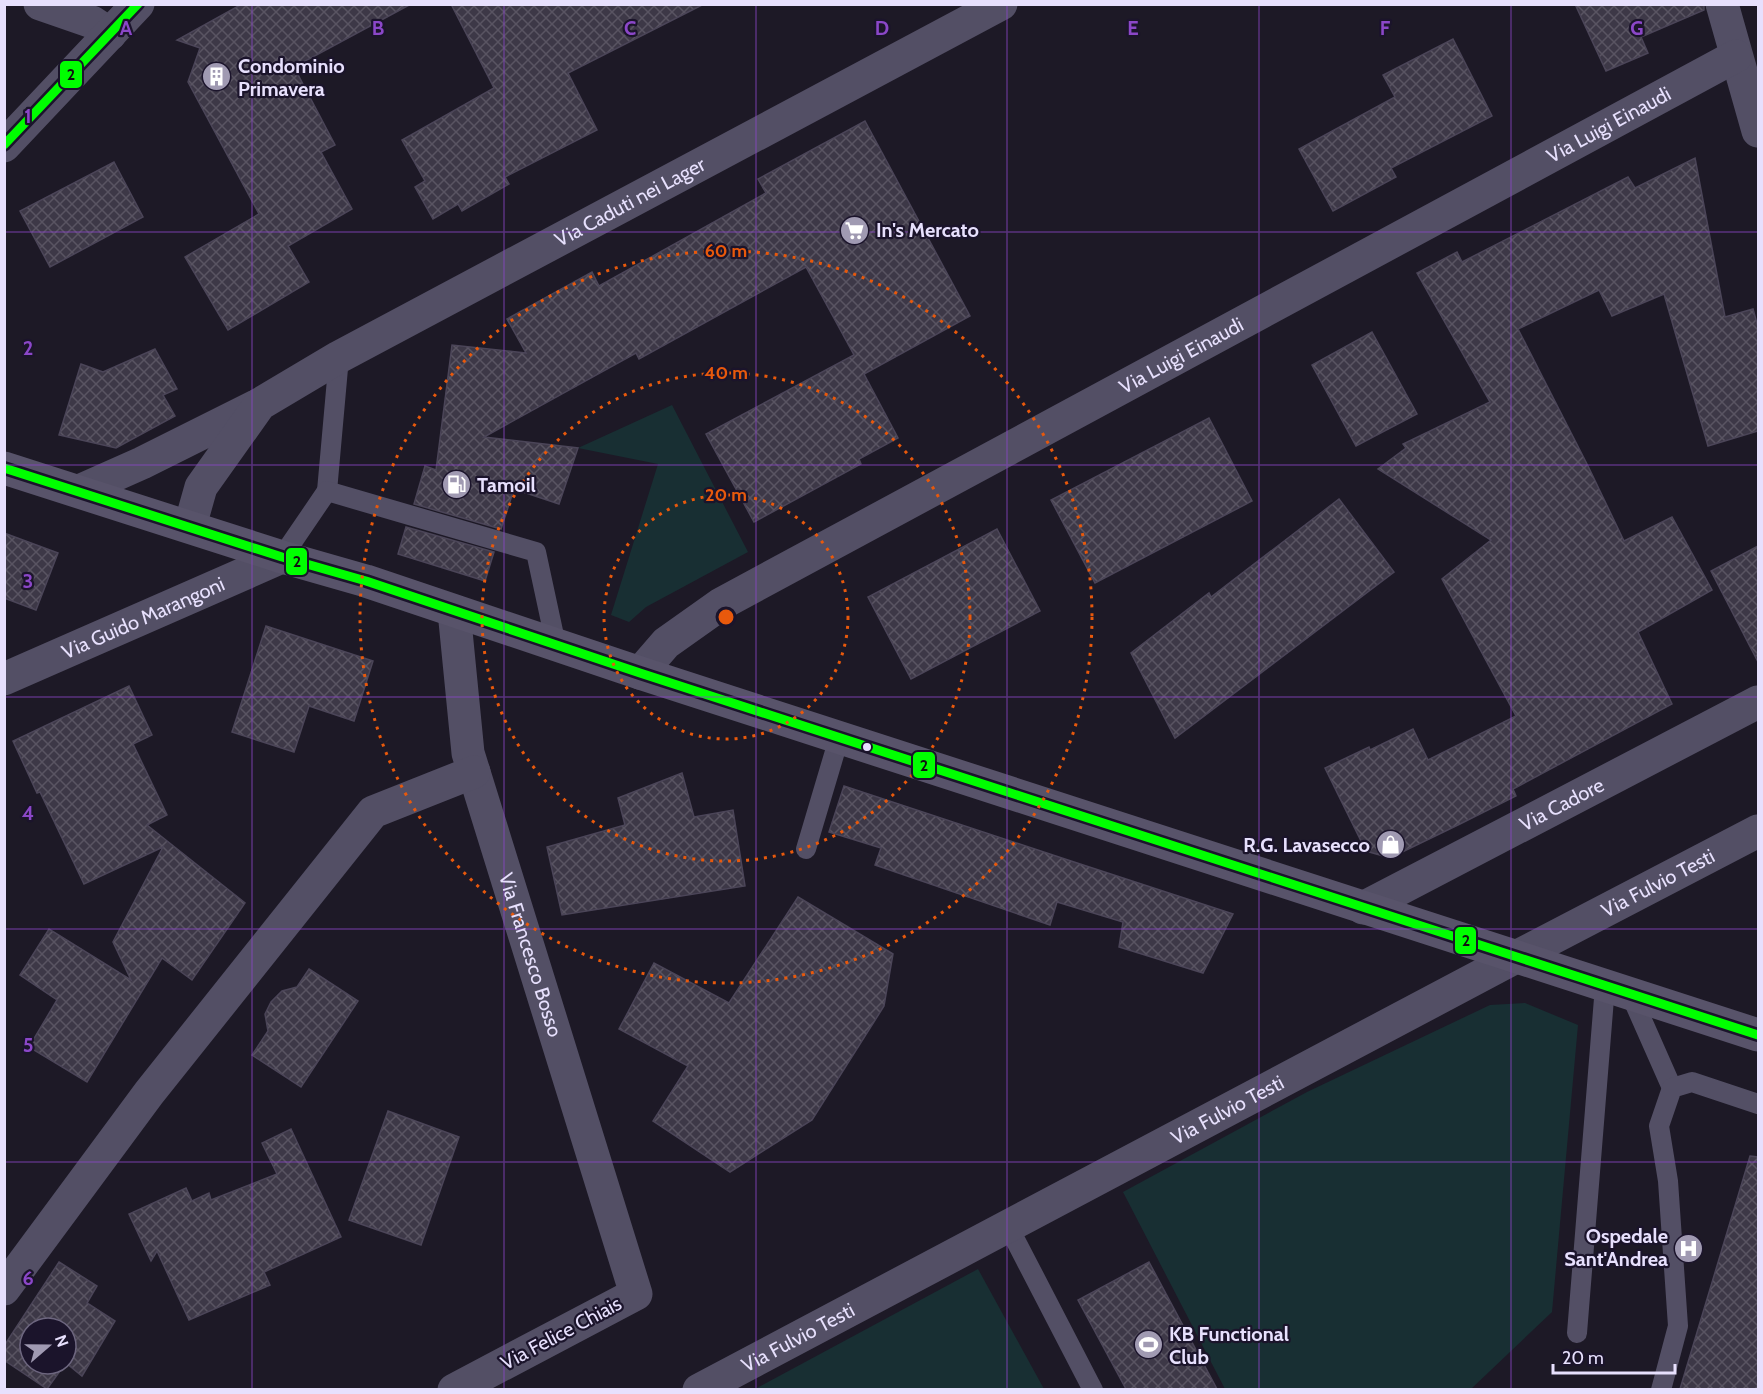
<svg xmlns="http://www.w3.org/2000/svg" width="1763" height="1394" viewBox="0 0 1763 1394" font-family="Cabin,sans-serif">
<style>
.green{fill:#182f33}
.building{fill:url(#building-cross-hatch);stroke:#4b4558;stroke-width:1.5}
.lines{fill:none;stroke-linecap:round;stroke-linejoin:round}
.service{stroke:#534f65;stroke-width:20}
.minor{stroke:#534f65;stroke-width:33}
.tertiary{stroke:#534f65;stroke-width:33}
.secondary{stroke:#58536a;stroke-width:33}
.bus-1-casing{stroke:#1b142b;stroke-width:14}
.bus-1{stroke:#0f0;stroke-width:9}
.grid{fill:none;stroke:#8b47c8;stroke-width:1.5;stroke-opacity:0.55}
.ring{fill:none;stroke:#e8590c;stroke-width:3;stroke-dasharray:3 6}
.bus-dot{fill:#e7e0fd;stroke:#1b142b;stroke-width:2}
.labels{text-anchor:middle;stroke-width:4.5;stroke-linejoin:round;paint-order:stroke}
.poi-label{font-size:20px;font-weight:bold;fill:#e7e0fd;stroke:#1b142b;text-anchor:start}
.street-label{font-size:20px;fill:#e7e0fd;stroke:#1b142b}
.grid-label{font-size:20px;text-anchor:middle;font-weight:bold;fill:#8b47c8;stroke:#1b142b;stroke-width:4.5;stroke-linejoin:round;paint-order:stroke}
.centre{fill:#e8590c;stroke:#1b142b;stroke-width:3}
.ring-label{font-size:18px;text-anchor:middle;font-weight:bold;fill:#e8590c;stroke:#1b142b;stroke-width:4.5;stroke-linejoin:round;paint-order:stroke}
.line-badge{stroke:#1b142b;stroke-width:2}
.pale-badge-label{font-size:16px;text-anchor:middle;font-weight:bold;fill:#111}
</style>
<defs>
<pattern id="building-cross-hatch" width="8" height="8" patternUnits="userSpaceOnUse" patternTransform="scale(1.5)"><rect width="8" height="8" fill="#3d3847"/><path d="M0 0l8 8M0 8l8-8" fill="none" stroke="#595462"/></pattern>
</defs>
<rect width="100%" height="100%" fill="#1d1926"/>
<g class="green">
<path d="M 672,405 L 748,552 L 646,607 L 629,622 L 611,615 L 658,464 L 578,448 Z"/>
<path d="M 1525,1003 L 1578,1025 L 1552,1312 L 1471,1389 L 1225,1389 L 1123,1192 L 1307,1092 L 1490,1005 Z"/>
<path d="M 978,1269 L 1044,1389 L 755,1389 Z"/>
</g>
<g class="building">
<path d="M 242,4 L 411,4 L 294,67 L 335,145 L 321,152 L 352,209 L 288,246 L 309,282 L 228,330 L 185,257 L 259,214 L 188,82 L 200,48 L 177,40 Z"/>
<path d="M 451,4 L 704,4 L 568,73 L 597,130 L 505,177 L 509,184 L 462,211 L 458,204 L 433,219 L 415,187 L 425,181 L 402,140 L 494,88 Z"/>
<path d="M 1575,4 L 1704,4 L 1704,10 L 1641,37 L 1648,53 L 1606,71 Z"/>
<path d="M 1453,39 L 1492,116 L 1391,168 L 1396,177 L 1333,211 L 1299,149 L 1395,97 L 1383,75 Z"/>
<path d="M 865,121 L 970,316 L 864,374 L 898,438 L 859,459 L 861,464 L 754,522 L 706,434 L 854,355 L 806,267 L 639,359 L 636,353 L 484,437 L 578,448 L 559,504 L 514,489 L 501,529 L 414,504 L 425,466 L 436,470 L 452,345 L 526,353 L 507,319 L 592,272 L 599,286 L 766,193 L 758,179 Z"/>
<path d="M 1695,158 L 1725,317 L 1753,309 L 1758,327 L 1758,431 L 1708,446 L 1664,294 L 1612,316 L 1599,290 L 1518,329 L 1588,466 L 1624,541 L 1672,517 L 1712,590 L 1638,632 L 1672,704 L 1513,789 L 1516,796 L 1460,824 L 1390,858 L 1366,851 L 1325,768 L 1369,747 L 1370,750 L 1413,729 L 1428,760 L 1516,716 L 1442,579 L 1491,540 L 1378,469 L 1406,448 L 1403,444 L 1490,402 L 1417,273 L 1457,252 L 1462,262 L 1628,177 L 1635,188 Z"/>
<path d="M 114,162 L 143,217 L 50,267 L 20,211 Z"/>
<path d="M 1372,332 L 1417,414 L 1356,446 L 1312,365 Z"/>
<path d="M 155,349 L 177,389 L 163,395 L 175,416 L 116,448 L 59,435 L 81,364 L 103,372 Z"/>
<path d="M 1209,418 L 1252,501 L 1095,583 L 1051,500 Z"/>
<path d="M 1339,499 L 1394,572 L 1175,738 L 1131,653 L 1209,593 L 1211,597 Z"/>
<path d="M 406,527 L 494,552 L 485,581 L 398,554 Z"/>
<path d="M 997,529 L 1040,611 L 911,679 L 868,597 Z"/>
<path d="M 4,533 L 58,553 L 36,610 L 4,598 Z"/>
<path d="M 1758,546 L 1758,662 L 1711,571 Z"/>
<path d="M 266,626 L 373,661 L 354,721 L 309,706 L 294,752 L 232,732 Z"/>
<path d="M 129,686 L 152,735 L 133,744 L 167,815 L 147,825 L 245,903 L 192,980 L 162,958 L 87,1082 L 29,1047 L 57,1000 L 20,975 L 49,929 L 131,980 L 113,942 L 163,847 L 84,884 L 40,792 L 37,793 L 13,741 Z"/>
<path d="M 682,773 L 694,817 L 733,810 L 745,886 L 562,915 L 547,847 L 625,825 L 618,798 Z"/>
<path d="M 844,786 L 1068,860 L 1233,914 L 1203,973 L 1119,947 L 1123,922 L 1057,902 L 1050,925 L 875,865 L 881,848 L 829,832 Z"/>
<path d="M 798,897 L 893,954 L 884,1006 L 812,1120 L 730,1172 L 653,1121 L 688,1066 L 619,1029 L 654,963 L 729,1003 Z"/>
<path d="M 309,969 L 358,1001 L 301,1087 L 252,1055 L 268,1031 L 265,1014 L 271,1002 L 282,991 L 297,987 Z"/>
<path d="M 388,1111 L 459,1137 L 421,1245 L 349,1220 Z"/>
<path d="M 291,1129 L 341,1237 L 264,1272 L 270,1285 L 189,1320 L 157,1251 L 151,1261 L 129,1214 L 186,1188 L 192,1201 L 209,1193 L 211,1200 L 277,1174 L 262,1143 Z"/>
<path d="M 1750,1156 L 1758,1157 L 1758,1389 L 1680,1389 Z"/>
<path d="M 59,1262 L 97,1286 L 87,1303 L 115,1321 L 82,1376 L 66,1363 L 66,1328 L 30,1328 L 30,1364 L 65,1364 L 47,1389 L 4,1360 L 4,1346 Z"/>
<path d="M 1149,1262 L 1217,1389 L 1126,1389 L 1078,1300 Z"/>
</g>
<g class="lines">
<g class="service">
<path d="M 327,491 L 339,357"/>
<path d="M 282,557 L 327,491 L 536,552 L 556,645"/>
<path d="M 806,849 L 839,738"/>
<path d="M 1630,993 L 1672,1088"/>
<path d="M 1008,1226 L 1093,1390"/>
<path d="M 1577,1333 L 1605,986"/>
<path d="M 1661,1390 L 1678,1326 L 1668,1181 L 1659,1126 L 1672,1088 L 1692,1082 L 1758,1104"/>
</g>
<g class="minor">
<path d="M 40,4 L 92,22 L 110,34"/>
<path d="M 1722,4 L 1758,131"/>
<path d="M 4,146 L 138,4"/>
<path d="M 79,491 L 142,463 L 256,406"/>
<path id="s1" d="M 190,526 L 201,487 L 260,404 L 339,357 L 1001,4"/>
<path id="s2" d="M 454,611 L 468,753 L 636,1294 L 454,1390"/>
<path id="s3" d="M 640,673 L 666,643 L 721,604 L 1736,56"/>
<path id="s4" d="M 4,679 L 282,557"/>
<path d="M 4,1289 L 149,1093 L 373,812 L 474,772"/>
<path id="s5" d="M 699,1390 L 1516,957"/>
</g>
<g class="tertiary">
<path id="s6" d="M 1363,908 L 1758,702"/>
<path id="s7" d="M 1516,957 L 1758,831"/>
</g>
<path class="secondary" d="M 4,468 L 282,557 L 366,581 L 640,673 L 1758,1035"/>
<defs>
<g id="bus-1">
<path d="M 4,145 L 138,4"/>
<path d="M 4,468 L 282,557 L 366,581 L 640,673 L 1758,1035"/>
</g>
</defs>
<use href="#bus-1" class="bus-1-casing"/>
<use href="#bus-1" class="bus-1"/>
</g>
<path class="grid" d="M 252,4 L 252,1390M 504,4 L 504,1390M 756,4 L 756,1390M 1007,4 L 1007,1390M 1259,4 L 1259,1390M 1511,4 L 1511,1390M 4,232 L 1758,232M 4,465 L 1758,465M 4,697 L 1758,697M 4,929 L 1758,929M 4,1162 L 1758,1162"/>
<g class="ring">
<circle cx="726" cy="617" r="122"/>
<circle cx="726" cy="617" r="244"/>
<circle cx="726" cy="617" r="366"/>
</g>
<defs>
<symbol id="building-disc" viewBox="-11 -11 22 22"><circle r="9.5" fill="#a09ab2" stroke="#1b142b"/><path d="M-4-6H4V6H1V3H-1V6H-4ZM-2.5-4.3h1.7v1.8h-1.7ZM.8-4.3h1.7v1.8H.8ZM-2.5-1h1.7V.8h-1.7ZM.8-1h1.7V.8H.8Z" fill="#fff"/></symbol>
<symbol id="supermarket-disc" viewBox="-11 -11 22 22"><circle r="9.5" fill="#a09ab2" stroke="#1b142b"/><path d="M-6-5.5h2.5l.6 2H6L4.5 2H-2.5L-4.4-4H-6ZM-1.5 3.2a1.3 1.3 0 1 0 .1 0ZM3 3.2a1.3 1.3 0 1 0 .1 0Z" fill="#fff"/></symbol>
<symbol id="fuel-disc" viewBox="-11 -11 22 22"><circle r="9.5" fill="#a09ab2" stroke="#1b142b"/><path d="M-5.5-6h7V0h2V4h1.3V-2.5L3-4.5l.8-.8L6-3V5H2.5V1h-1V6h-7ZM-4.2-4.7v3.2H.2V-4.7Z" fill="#fff"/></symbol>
<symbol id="shop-disc" viewBox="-11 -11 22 22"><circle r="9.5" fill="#a09ab2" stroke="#1b142b"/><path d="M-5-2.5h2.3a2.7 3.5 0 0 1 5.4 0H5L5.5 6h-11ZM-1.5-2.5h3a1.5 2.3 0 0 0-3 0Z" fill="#fff"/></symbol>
<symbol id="hospital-disc" viewBox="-11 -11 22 22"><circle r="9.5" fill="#a09ab2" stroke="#1b142b"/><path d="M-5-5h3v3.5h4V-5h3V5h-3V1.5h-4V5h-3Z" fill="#fff"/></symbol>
<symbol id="stadium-disc" viewBox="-11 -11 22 22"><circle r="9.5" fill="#a09ab2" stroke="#1b142b"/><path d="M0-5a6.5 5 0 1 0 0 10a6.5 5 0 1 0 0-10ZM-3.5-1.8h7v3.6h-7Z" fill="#fff"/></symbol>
</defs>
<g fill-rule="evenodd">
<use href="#building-disc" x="200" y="60" width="33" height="33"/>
<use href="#supermarket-disc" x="838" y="214" width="33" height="33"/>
<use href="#fuel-disc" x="440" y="468" width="33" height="33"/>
<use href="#shop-disc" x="1374" y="828" width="33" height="33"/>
<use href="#hospital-disc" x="1672" y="1232" width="33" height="33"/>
<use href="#stadium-disc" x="1132" y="1328" width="33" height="33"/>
</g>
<circle class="bus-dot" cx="867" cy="747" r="5"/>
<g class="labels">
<g class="poi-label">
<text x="238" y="73">Condominio<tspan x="238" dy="23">Primavera</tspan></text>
<text x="876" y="237">In's Mercato</text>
<text x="477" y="492">Tamoil</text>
<text x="1370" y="852" text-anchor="end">R.G. Lavasecco</text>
<text x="1668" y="1243" text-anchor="end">Ospedale<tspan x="1668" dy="23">Sant'Andrea</tspan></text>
<text x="1169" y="1341">KB Functional<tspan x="1169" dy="23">Club</tspan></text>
</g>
<g class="street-label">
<text dy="7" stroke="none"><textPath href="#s3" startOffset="1116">Via Luigi Einaudi</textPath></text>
<text dy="7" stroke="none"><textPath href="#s1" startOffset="564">Via Caduti nei Lager</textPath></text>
<text dy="7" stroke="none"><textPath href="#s3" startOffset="630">Via Luigi Einaudi</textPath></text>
<text dy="7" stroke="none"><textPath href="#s4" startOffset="152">Via Guido Marangoni</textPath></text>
<text dy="7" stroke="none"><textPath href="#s6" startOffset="224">Via Cadore</textPath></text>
<text dy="7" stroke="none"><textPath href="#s7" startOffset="160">Via Fulvio Testi</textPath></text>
<text dy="7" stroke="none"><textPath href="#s2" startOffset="354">Via Francesco Bosso</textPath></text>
<text dy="7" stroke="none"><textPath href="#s5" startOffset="598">Via Fulvio Testi</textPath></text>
<text transform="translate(561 1333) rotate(-28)" y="7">Via Felice Chiais</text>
<text dy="7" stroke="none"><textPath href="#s5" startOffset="112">Via Fulvio Testi</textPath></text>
</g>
</g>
<g class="grid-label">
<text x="126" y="35">A</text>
<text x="378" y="35">B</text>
<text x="630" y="35">C</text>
<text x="882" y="35">D</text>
<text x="1133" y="35">E</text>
<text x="1385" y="35">F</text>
<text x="1637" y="35">G</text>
<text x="28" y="123">1</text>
<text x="28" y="355">2</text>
<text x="28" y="588">3</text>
<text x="28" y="820">4</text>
<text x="28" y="1052">5</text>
<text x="28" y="1285">6</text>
</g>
<circle cx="726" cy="617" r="9" class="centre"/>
<g class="ring-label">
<text x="726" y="257">60 m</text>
<text x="726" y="379">40 m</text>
<text x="726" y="501">20 m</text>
</g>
<g class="line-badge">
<rect x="59" y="60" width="24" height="29" rx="6" fill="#0f0"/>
<rect x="285" y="547" width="23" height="29" rx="6" fill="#0f0"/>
<rect x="912" y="751" width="24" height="28" rx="6" fill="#0f0"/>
<rect x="1454" y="926" width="23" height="29" rx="6" fill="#0f0"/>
</g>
<g class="pale-badge-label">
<text x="71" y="80">2</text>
<text x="297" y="567">2</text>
<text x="924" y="771">2</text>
<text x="1466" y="946">2</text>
</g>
<rect width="1763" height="1394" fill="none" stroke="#e7e0fd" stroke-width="12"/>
<g transform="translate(48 1346) rotate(70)"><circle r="28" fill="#1b142b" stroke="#6d667f" stroke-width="1.5"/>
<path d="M0-4.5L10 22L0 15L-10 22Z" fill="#a09ab2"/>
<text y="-9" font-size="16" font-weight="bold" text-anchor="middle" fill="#e7e0fd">N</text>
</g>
<path d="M1553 1364v9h122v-9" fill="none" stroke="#e7e0fd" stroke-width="3"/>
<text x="1562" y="1364" font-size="18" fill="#e7e0fd" stroke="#1b142b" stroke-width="4.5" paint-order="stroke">20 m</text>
</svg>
